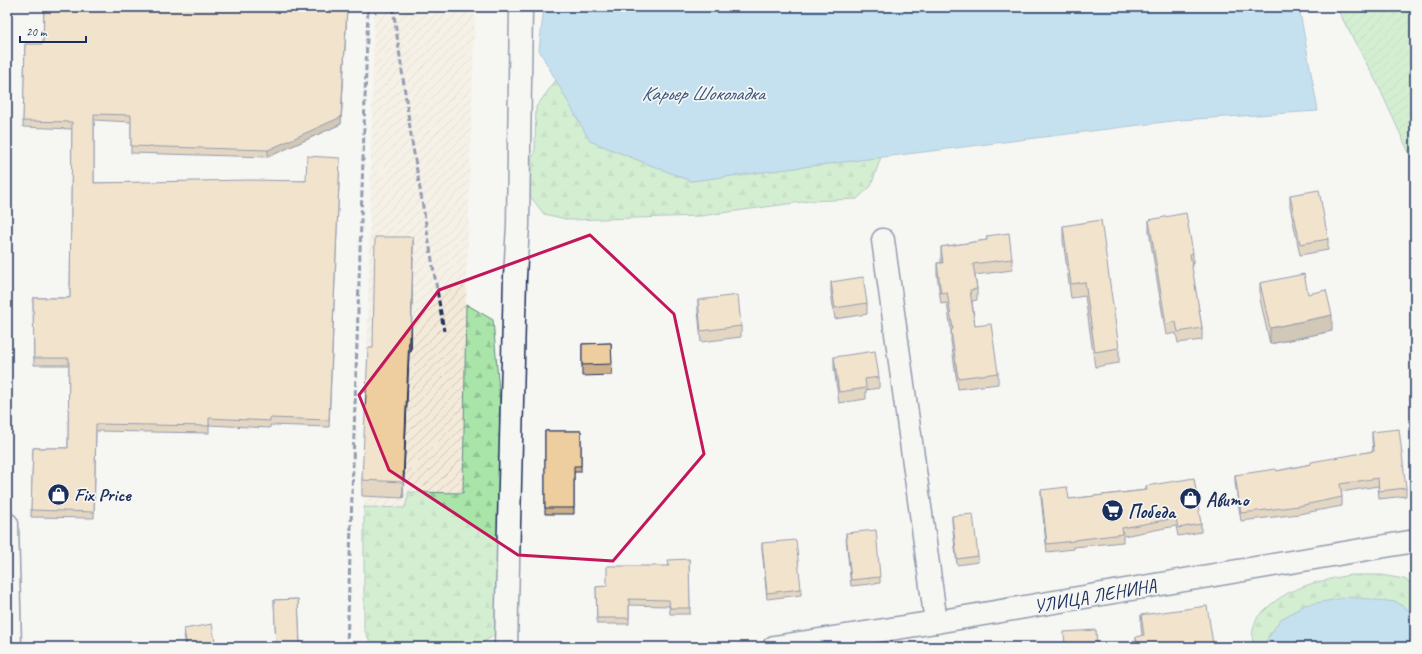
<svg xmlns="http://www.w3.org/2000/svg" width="1422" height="654" viewBox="0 0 1422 654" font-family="Caveat,sans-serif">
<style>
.industrial{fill:url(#industrial-furrows)}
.forest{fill:url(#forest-firs);stroke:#628a84}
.garden{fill:url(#garden-furrows);stroke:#628a84}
.water{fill:#8ac8ea;stroke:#5e8bb2}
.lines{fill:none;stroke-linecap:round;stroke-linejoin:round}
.street-casing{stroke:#1b2f5e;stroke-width:25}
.secondary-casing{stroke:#1b2f5e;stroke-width:25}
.street{stroke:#f6f6f2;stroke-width:22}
.secondary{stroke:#f6f6f2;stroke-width:22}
.rail{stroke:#1b2f5e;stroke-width:3;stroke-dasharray:6 3;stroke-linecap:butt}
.wall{fill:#cdb089;stroke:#1b2f5e}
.shaded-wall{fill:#a7906f;stroke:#1b2f5e}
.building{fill:#eecd9f;stroke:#1b2f5e}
.marked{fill:none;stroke:#c2185b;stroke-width:3;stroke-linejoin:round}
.labels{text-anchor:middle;stroke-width:3.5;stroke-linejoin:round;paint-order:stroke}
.poi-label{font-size:19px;font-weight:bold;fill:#1b2f5e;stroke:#f6f6f2;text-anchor:start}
.street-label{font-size:19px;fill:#1b2f5e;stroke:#f6f6f2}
.water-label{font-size:20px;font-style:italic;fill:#375581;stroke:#f6f6f2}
</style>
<defs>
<pattern id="industrial-furrows" width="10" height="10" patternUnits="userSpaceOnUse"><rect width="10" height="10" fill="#f4ead9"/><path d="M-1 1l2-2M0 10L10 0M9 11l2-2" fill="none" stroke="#d1c9bd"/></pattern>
<pattern id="forest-firs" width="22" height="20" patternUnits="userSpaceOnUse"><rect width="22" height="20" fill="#a9e4a9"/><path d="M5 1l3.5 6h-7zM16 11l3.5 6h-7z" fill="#91c494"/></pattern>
<pattern id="garden-furrows" width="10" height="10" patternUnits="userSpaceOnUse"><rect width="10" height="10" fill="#a9e4a9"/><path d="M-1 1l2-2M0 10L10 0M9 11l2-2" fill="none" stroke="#91c494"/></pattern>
</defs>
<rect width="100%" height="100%" fill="#f6f6f2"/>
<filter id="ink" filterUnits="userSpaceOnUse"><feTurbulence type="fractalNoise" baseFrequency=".025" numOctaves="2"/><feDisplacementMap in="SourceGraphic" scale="8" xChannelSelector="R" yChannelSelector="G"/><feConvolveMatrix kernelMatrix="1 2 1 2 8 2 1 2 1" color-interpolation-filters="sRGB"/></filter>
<g filter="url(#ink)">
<path class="industrial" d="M 374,7 L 475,7 L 466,304 L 464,493 L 409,492 L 406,508 L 364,507 Z"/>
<g class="forest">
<path d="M 556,80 L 590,141 L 691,181 L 881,157 L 871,186 L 857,199 L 809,201 L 700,216 L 570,220 L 544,214 L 530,196 L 528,169 L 535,150 L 536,107 Z"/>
<path d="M 466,304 L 493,320 L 500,403 L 498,633 L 482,643 L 448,647 L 379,647 L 371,644 L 364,629 L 364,507 L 405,508 L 409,492 L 463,493 Z"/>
<path d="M 1350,575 L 1382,575 L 1404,579 L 1415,585 L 1415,609 L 1413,613 L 1396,602 L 1305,605 L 1280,620 L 1267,640 L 1267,647 L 1253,647 C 1252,637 1252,629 1256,620 C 1258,615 1263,612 1267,608 C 1291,586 1319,581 1350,575 Z"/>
</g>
<path class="garden" d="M 1336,7 L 1415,7 L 1415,166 L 1377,83 Z"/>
<g class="water">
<path d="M 544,7 L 1299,7 L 1318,111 L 1180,120 L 691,181 L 590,141 L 539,50 Z"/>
<path d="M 1349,597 L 1396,602 L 1415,614 L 1415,647 L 1267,647 L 1267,640 L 1280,620 L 1305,605 Z"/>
</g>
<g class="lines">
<defs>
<g id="street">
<path d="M 883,240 L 936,622"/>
<path d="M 506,647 L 515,277 L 518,225 L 521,7"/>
</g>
<g id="secondary">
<path d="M 7,524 L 10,647"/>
<path d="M 774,647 L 936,622 L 1415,541"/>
</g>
</defs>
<use href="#street" class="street-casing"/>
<use href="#secondary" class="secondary-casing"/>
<use href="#street" class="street"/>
<use href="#secondary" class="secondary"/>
<g class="rail">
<path d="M 393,7 L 412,142 L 444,331"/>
<path d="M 347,647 L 368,7"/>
</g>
</g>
<g class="wall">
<path d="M 44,7 L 347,7 L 341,124 L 268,157 L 131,153 L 131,122 L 94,120 L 94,183 L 306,181 L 340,158 L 329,427 L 270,425 L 270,428 L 209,425 L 209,433 L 96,431 L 94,518 L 31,517 L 33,448 L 68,448 L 69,365 L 34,365 L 33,298 L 70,298 L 72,129 L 23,127 L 25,44 L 43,44 Z"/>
<path d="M 1290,195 L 1328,239 L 1328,250 L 1300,255 L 1290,206 Z"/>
<path d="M 1149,220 L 1193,253 L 1193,264 L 1191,264 L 1202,328 L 1202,340 L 1178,343 L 1176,333 L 1166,335 L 1149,231 Z"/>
<path d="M 1063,226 L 1119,348 L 1119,363 L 1095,367 L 1085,296 L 1071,298 L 1063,240 Z"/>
<path d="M 987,236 L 1012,259 L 1012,270 L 975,275 L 977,289 L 977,300 L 972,301 L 975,326 L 998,373 L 998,384 L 958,389 L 951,341 L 951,330 L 947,303 L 941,304 L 937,274 L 937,263 L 941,263 L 941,247 L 987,240 Z"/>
<path d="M 413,253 L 411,352 L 409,352 L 403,498 L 362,496 L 362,480 L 373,348 Z"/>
<path d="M 831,282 L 867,303 L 867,314 L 835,319 L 831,293 Z"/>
<path d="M 1260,283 L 1308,294 L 1332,331 L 1270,344 L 1260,299 Z"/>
<path d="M 698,300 L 741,326 L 741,337 L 701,342 L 698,311 Z"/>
<path d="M 611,343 L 612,375 L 582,376 L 582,344 Z"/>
<path d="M 834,357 L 879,377 L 879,388 L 866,390 L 866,399 L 839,403 L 834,368 Z"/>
<path d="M 545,431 L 581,431 L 581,472 L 574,472 L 574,514 L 545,514 Z"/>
<path d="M 1372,432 L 1406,488 L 1406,496 L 1379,499 L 1378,486 L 1341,492 L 1342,497 L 1342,506 L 1299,514 L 1241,521 L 1235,483 L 1235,475 L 1277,471 L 1311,464 L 1373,451 L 1372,440 Z"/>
<path d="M 1146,486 L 1201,524 L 1201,532 L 1178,536 L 1176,526 L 1123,536 L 1123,542 L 1074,547 L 1074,549 L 1047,552 L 1041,498 L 1041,490 L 1069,499 L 1146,490 Z"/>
<path d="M 952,516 L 978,556 L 978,562 L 957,565 L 952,522 Z"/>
<path d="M 846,533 L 880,577 L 880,583 L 851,586 L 846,538 Z"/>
<path d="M 762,543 L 801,589 L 801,595 L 767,599 L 762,549 Z"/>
<path d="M 689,559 L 690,614 L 670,614 L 669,606 L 629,605 L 629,624 L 597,624 L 596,587 L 607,586 Z"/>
<path d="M 298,599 L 300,647 L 276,647 L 274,600 Z"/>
<path d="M 1141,615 L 1213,644 L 1213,647 L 1136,647 L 1136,637 L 1142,636 L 1141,626 Z"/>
<path d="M 184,629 L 216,647 L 186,647 L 184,634 Z"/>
</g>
<g class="shaded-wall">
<path d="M 347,7 L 341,124 L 268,157 L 268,150 Z"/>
<path d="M 413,237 L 413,253 L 411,352 L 411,336 Z"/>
<path d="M 1332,315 L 1332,331 L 1270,344 L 1270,328 Z"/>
<path d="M 409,336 L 409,352 L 403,498 L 403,482 Z"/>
</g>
<g class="building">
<path d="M 44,7 L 347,7 L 341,117 L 268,150 L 131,146 L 131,115 L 94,114 L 94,183 L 249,180 L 306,181 L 307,156 L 340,158 L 329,420 L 270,418 L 270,421 L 209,418 L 209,426 L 96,424 L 94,512 L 31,510 L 33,448 L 68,448 L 69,358 L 34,358 L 33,298 L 70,298 L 72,122 L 23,121 L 25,44 L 43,44 Z"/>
<path d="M 1319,190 L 1328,239 L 1300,244 L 1290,195 Z"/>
<path d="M 1186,213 L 1193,253 L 1190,254 L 1202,328 L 1178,332 L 1176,322 L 1166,324 L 1149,220 Z"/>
<path d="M 1101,220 L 1119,348 L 1095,352 L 1085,282 L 1071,284 L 1063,226 Z"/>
<path d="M 1009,233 L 1012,259 L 973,264 L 977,289 L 970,290 L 975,326 L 991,324 L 998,373 L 958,378 L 951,330 L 953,329 L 947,292 L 941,293 L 937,263 L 943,263 L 941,247 L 987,240 L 987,236 Z"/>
<path d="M 375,237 L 413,237 L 411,336 L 409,336 L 403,482 L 362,480 L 368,348 L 373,348 Z"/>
<path d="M 1304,274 L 1308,294 L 1326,290 L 1332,315 L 1270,328 L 1260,283 Z"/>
<path d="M 863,277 L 867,303 L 835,308 L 831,282 Z"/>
<path d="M 738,295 L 741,326 L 701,331 L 698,300 Z"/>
<path d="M 611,343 L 612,364 L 582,365 L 582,344 Z"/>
<path d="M 875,351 L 879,377 L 865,379 L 866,388 L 839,392 L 834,357 Z"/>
<path d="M 1399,429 L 1406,488 L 1379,491 L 1378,478 L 1340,484 L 1342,497 L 1299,506 L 1241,513 L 1235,475 L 1276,469 L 1277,471 L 1311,464 L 1311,462 L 1374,451 L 1372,432 Z"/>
<path d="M 545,431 L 581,431 L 581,466 L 574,466 L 574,508 L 545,508 Z"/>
<path d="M 1194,478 L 1201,524 L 1178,528 L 1176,518 L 1122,528 L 1123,534 L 1074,540 L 1074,541 L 1047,544 L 1041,490 L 1067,487 L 1069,499 L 1147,490 L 1146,486 Z"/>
<path d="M 973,514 L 978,556 L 957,559 L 952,516 Z"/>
<path d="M 876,530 L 880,577 L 851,580 L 846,533 Z"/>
<path d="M 796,540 L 801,589 L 767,593 L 762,543 Z"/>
<path d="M 689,559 L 690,608 L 670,608 L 669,600 L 629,599 L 629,618 L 597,618 L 596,587 L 607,586 L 607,566 L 669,566 L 668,560 Z"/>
<path d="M 298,599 L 300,645 L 276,646 L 274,600 Z"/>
<path d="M 1207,606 L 1213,644 L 1191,647 L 1137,647 L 1136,637 L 1144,635 L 1141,615 Z"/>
<path d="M 212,624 L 216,647 L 187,647 L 184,629 Z"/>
<path d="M 1096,630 L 1097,647 L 1065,647 L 1064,632 Z"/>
<path d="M 88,644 L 88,647 L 59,647 Z"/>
<path d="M 999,644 L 999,647 L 974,647 Z"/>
</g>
</g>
<path d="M0 0H1422V654H0ZM 590,235 L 674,314 L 704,454 L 613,561 L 518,555 L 389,470 L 359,395 L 439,290 Z" fill="#f6f6f2" fill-opacity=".55" fill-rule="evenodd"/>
<path class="marked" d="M 590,235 L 674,314 L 704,454 L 613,561 L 518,555 L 389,470 L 359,395 L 439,290 Z"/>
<defs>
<symbol id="shop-disc" viewBox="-11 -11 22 22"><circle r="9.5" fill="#1b2f5e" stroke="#f6f6f2"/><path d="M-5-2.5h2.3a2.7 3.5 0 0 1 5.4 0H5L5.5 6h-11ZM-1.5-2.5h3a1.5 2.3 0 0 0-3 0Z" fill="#fff"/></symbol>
<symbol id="supermarket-disc" viewBox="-11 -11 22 22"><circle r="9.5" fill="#1b2f5e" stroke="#f6f6f2"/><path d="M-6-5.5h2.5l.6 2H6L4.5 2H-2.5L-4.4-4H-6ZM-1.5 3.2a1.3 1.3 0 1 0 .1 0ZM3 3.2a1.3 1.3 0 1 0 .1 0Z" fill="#fff"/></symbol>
</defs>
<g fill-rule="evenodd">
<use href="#shop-disc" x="46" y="482" width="25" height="25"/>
<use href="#shop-disc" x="1178" y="486" width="25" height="25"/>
<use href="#supermarket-disc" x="1100" y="498" width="25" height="25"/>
</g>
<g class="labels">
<g class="poi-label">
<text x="74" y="501">Fix Price</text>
<text x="1206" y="506">Авито</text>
<text x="1128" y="518">Победа</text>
</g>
<g class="street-label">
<text transform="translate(1095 595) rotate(-10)" y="7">УЛИЦА ЛЕНИНА</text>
</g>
<g class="water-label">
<text x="703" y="100">Карьер Шоколадка</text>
</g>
</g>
<rect width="1422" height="654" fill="none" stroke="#f6f6f2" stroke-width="24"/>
<rect x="12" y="12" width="1398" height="630" fill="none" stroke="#1b2f5e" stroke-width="1.5" filter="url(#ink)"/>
<path d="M20 36v6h66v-6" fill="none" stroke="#1b2f5e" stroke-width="2"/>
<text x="26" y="36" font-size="12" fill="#1b2f5e" stroke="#f6f6f2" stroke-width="3" paint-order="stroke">20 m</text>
</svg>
